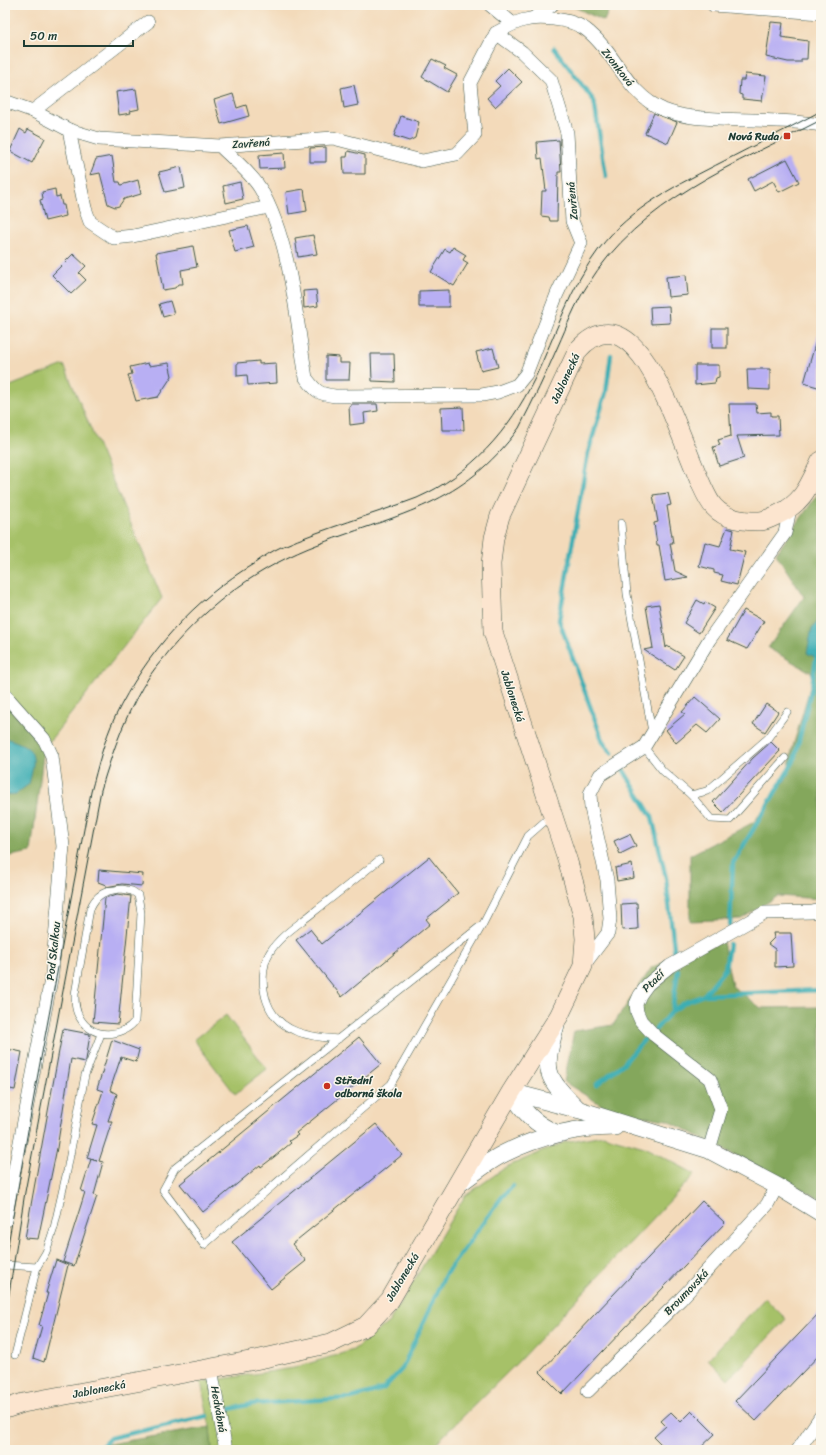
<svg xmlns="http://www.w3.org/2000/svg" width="826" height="1455" viewBox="0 0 826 1455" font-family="Sriracha,sans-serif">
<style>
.green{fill:#a6c167;stroke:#627f4e}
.forest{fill:#84a75c;stroke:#527248}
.water{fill:#3caeb4;stroke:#2e7674}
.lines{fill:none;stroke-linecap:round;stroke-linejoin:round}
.stream{stroke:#3caeb4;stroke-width:4.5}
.building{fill:#b8aff3}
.service-casing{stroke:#3f5548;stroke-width:8}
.minor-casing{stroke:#3f5548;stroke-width:14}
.tertiary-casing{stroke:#3f5548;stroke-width:18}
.secondary-casing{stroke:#3f5548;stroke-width:20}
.service{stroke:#fff;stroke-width:7}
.minor{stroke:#fff;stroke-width:13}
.tertiary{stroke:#fff;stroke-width:17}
.secondary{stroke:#fce5cf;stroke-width:19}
.tram{stroke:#1f3d34;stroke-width:1}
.poi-dot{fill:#c8321e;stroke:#fbf7ec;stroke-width:1.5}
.labels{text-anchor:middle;stroke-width:3;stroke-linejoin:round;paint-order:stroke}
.street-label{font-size:11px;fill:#1f3d34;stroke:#fbf7ec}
.poi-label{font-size:11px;font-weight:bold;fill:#1f3d34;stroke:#fbf7ec;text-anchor:end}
</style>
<rect width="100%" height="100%" fill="#fbf7ec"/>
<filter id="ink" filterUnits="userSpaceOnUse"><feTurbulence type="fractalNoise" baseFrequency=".025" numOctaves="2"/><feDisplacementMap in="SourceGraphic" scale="8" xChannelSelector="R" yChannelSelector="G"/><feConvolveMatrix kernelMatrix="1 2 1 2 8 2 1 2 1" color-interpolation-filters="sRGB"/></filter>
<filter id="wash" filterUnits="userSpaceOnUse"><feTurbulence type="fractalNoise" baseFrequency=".012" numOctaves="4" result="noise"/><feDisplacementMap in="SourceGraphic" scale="16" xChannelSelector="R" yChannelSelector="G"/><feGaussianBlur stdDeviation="0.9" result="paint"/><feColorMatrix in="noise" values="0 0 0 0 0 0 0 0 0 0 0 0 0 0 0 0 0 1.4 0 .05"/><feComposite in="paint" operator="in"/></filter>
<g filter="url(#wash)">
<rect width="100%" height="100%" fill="#f3daba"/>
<g class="green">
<path d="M 64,365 L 162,598 L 44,748 L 5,703 L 5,388 Z"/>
<path d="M 226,1015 L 267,1069 L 235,1094 L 194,1040 Z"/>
<path d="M 603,1135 L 644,1147 L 695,1174 L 514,1366 L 429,1450 L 212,1450 L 210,1427 L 201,1382 L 294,1368 L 353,1350 L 389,1322 L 465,1196 L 506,1167 L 565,1142 Z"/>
<path d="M 765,1298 L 786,1319 L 728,1380 L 708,1359 Z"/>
</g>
<g class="forest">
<path d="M 570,5 L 611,5 L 604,21 Z"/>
<path d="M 821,489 L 821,899 L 778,896 L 741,919 L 690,921 L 690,855 L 754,822 L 787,778 L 792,750 L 814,674 L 768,648 L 804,597 L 776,554 Z"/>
<path d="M 5,703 L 44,748 L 31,852 L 5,857 Z"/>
<path d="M 723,942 L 732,986 L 761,1008 L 821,1007 L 821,1199 L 667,1120 L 613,1112 L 564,1082 L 574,1031 L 613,1025 L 652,967 Z"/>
<path d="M 210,1427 L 212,1450 L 84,1450 L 108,1444 Z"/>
</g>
<g class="water">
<path d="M 821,618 L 821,660 L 807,653 L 812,628 Z"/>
<path d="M 5,738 C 36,747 37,754 29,784 L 16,794 L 5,795 Z"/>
</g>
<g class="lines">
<g class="stream">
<path d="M 554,48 L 594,101 L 606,176"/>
<path d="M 611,355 L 606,392 L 588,453 L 559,620 L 603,742 L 612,753"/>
<path d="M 621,766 L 652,817 L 666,878 L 675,956"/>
<path d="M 730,927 L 733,863 L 794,761 L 812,686 L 816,659 L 821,644"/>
<path d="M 704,995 L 821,990"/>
<path d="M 672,1011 L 686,1002 L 704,995 L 725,969 L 729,944"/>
<path d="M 655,1030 L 672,1011 L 678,970"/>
<path d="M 596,1085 L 624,1063 L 644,1040"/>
<path d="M 230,1409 L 252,1404 L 351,1398 L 383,1389 L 402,1369 L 445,1275 L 502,1197 L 513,1186"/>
<path d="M 42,1447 L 42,1450"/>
<path d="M 98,1450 L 110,1438 L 207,1416"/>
</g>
</g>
<g id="blocks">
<g class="building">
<path d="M 771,22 L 783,23 L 781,37 L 808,41 L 807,59 L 801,59 L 801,62 L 788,62 L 766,57 Z"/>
<path d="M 432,59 L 446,66 L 444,68 L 457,75 L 447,92 L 422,77 Z"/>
<path d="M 508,68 L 522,82 L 495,107 L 487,98 L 500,86 L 495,81 Z"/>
<path d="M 745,74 L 766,76 L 762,101 L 742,99 L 742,95 L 739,94 L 740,80 L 744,80 Z"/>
<path d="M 354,85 L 358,105 L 344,108 L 341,88 Z"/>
<path d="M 136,89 L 139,109 L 130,111 L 131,113 L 119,115 L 116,92 Z"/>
<path d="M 233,94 L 237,108 L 246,105 L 249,116 L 221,124 L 214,100 Z"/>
<path d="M 654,113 L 677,122 L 668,143 L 645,133 Z"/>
<path d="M 401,116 L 419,122 L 415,138 L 409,141 L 394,136 Z"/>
<path d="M 20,129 L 26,133 L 28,129 L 45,138 L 32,163 L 10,151 Z"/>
<path d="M 559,140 L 561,172 L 558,172 L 557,221 L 550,221 L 549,217 L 541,216 L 542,191 L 546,191 L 542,158 L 538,159 L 537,142 Z"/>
<path d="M 326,147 L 326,162 L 310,162 L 310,148 Z"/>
<path d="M 348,151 L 365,155 L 365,174 L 344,174 L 343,157 L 347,157 Z"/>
<path d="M 284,153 L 285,168 L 260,169 L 259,155 Z"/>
<path d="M 112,156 L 116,182 L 120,182 L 121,185 L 138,180 L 141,194 L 124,199 L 119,206 L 115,207 L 108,204 L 100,173 L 90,175 L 96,159 Z"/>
<path d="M 787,159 L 799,182 L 779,192 L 773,181 L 754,191 L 748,179 Z"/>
<path d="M 181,167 L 185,188 L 165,192 L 159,172 Z"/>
<path d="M 240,182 L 243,199 L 226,203 L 223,186 Z"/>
<path d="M 55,189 L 56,197 L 60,196 L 62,205 L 64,205 L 66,216 L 45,221 L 40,200 L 43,199 L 42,192 Z"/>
<path d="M 304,189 L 307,211 L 289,214 L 286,192 Z"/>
<path d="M 248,226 L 254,247 L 235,252 L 229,230 Z"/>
<path d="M 313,235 L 317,254 L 298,257 L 295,238 Z"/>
<path d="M 193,246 L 197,267 L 181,270 L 183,284 L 178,284 L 175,288 L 163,290 L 156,253 Z"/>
<path d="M 453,247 L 466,255 L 463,260 L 468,263 L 454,286 L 431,272 L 445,249 L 450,252 Z"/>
<path d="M 73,254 L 86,266 L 79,273 L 86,280 L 71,294 L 52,275 Z"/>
<path d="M 686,275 L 688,295 L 668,297 L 666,277 Z"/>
<path d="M 316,290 L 318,306 L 304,308 L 303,291 Z"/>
<path d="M 449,290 L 449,307 L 419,307 L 419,291 Z"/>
<path d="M 170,301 L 174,314 L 163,317 L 159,304 Z"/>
<path d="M 669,306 L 670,323 L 651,324 L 650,307 Z"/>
<rect x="712" y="328" width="15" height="20"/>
<path d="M 818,334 L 821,334 L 821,388 L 804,383 Z"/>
<path d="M 493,348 L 498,367 L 481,371 L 476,352 Z"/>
<path d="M 371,354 L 394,354 L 395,382 L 372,381 Z"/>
<path d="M 326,356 L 339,357 L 339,363 L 350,363 L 349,380 L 326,380 Z"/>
<path d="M 259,361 L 259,364 L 276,363 L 277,383 L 248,385 L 247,375 L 237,376 L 237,363 Z"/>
<path d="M 148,363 L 149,366 L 169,363 L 172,376 L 158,397 L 136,401 L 128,375 L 132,374 L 130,367 Z"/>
<path d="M 695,365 L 719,365 L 719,377 L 716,378 L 715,383 L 695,385 Z"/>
<path d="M 747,369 L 770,369 L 770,390 L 748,389 Z"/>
<path d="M 351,404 L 377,404 L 378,411 L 364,413 L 365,423 L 350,425 L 349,406 L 351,406 Z"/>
<path d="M 729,404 L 756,404 L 757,413 L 771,412 L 771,416 L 778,416 L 779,435 L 737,436 L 744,458 L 719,466 L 713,447 L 720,445 L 718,440 L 731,436 Z"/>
<path d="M 463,407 L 464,430 L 442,430 L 441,408 Z"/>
<path d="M 668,493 L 671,505 L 667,506 L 673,543 L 670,543 L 675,571 L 688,577 L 665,581 L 659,545 L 657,545 L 654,523 L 658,522 L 653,495 Z"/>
<path d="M 727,528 L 734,530 L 730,549 L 745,552 L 737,585 L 721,581 L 723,575 L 714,573 L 714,570 L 699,566 L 705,542 L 720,546 Z"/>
<path d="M 697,600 L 704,604 L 705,602 L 715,608 L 699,633 L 684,623 Z"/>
<path d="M 659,604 L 666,648 L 667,646 L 684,656 L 675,670 L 644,650 L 653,648 L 646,606 Z"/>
<path d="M 744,610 L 764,621 L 747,649 L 727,640 Z"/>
<path d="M 695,697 L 720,719 L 707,733 L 697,725 L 676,743 L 666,730 L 685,714 L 682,712 Z"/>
<path d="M 766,704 L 778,712 L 765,732 L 753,724 Z"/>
<path d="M 771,742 L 780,751 L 723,812 L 713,802 L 753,758 Z"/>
<path d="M 630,834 L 636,846 L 620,854 L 614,841 Z"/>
<path d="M 429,857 L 458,893 L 426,919 L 430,924 L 342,997 L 296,940 L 310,929 L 322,944 Z"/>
<path d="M 632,864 L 634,878 L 617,881 L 615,868 Z"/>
<path d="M 99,870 L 143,874 L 142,886 L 122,884 L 106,887 L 106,885 L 98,882 Z"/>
<path d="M 117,894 L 131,896 L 118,1024 L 93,1022 L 105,898 Z"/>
<path d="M 637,903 L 638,929 L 622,930 L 621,904 Z"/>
<path d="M 773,933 L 791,933 L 793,966 L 775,967 L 775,949 L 768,944 L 774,938 Z"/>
<path d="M 63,1029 L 90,1034 L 86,1060 L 85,1062 L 71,1059 L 57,1148 L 38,1239 L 25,1238 Z"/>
<path d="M 359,1037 L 381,1064 L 296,1133 L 298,1135 L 289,1141 L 291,1143 L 274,1157 L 261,1167 L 260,1165 L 203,1212 L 180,1184 Z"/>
<path d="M 112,1040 L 139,1050 L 136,1062 L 121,1057 L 110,1090 L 117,1094 L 108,1121 L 112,1121 L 99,1161 L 103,1162 L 94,1195 L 97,1196 L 74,1266 L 63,1262 L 81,1205 L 85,1192 L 81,1191 L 91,1159 L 97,1161 L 87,1158 L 97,1125 L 92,1124 L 103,1091 L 97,1089 Z"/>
<path d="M 7,1049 L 22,1052 L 15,1090 L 5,1088 Z"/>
<path d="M 376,1124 L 402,1155 L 292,1244 L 306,1261 L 271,1289 L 232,1242 Z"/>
<path d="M 702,1201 L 725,1223 L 562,1394 L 540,1372 Z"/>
<path d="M 56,1260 L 68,1265 L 44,1362 L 33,1358 L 42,1326 L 39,1325 L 48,1293 L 46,1293 Z"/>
<path d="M 821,1311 L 821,1353 L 756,1421 L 735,1401 Z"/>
<path d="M 692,1411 L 715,1434 L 698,1450 L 667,1450 L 654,1437 L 666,1426 L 661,1421 L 671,1412 L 681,1422 Z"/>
</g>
</g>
</g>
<g filter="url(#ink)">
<use href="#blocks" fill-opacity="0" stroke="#3f5548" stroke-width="1"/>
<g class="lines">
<defs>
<g id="service">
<path d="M 621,523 L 627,594 L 652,732"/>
<path d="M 644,747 L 663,771 L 691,795 L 707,791 L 768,738 L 787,712"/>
<path d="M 691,795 L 711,819 L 730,820 L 785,758"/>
<path d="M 122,889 L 132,891 L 138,895 L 141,913 L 135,1021 C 122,1038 92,1039 80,1018 C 75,1011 75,1002 75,994 L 90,909 C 96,894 106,890 122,889 Z"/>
<path d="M 483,924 L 175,1168 L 163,1190 L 204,1245 L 391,1084 L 483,924 L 528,836 L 552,815"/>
<path d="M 338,1039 C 310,1037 278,1033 267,1002 C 262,988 261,966 270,952 C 279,937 296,926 310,915 C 333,897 356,879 379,860"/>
<path d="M 5,1265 L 37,1267"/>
<path d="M 15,1355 L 37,1267 L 46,1252 L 54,1228 L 67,1171 L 85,1075 L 101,1034"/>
</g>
<g id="minor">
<path d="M 490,5 L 512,23"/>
<path d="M 713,5 L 821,13"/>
<path d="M 535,17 L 552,5"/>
<path d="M 496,33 C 517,21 528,16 553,19 C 565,20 580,24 589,32 C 618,56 626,94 664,110 C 682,117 700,118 718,119 C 752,121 787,119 821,125"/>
<path d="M 5,101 L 33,111 L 69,130 L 99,139 L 220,146 L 333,138 L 422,161 L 457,154 L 475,135 L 470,83 L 496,33 L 522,52 L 551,80 L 567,133 L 572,221 L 581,243 L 557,294 L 526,374 L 517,385 L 498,392 L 482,395 L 335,396 C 318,394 316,391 306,378 C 296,317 291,241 260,188 C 250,172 233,159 220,146"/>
<path d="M 33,111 L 148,22"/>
<path d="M 69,130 L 85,208 L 90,222 L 114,238 L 133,236 L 269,207"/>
<path d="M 5,695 L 44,739 L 52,756 L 63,846 L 52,974 L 5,1221"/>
<path d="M 583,966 L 608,933 L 610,919 L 607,880 L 591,808 L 590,794 L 594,786 L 600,775 L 644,747 L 709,640 L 785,533 L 790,509"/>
<path d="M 709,1150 L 721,1109 L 710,1079 L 654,1035 L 641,1021 L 637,1012 L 636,1004 L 640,995 L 648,984 L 670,966 L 764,913 L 812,912 L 821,910"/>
<path d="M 211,1369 L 226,1450"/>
<path d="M 588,1391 L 680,1300 L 767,1205 L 777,1186"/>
<path d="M 798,1450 L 821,1416"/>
</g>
<g id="tertiary">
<path d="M 556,1025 C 543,1071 544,1076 578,1109"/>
<path d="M 511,1092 L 580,1110 L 709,1150 L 777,1186 L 821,1213"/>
<path d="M 511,1092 C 523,1111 534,1124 556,1133"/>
<path d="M 456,1186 C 472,1175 488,1161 505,1153 C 540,1136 576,1127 615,1127"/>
</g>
<path id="secondary" d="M 5,1409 L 23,1403 L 260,1359 L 331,1343 L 366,1326 L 390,1300 L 511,1092 L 559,1016 L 583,966 L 585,939 L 583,916 L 568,862 L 493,632 L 491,564 L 494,538 L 500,516 L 578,350 C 646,275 687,478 714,507 C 726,520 743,521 759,521 C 767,521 772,517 779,514 C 804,502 809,485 821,461"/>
</defs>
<use href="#service" class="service-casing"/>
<use href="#minor" class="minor-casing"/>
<use href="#tertiary" class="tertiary-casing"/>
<use href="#secondary" class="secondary-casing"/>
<use href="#service" class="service"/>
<use href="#minor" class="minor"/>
<use href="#tertiary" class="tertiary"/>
<use href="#secondary" class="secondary"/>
<g class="tram">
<path d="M 5,1262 L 37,1079 L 91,792 C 98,766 104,740 115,717 C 146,653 194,599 255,563 C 263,557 272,551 281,547 C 325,528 372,515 417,498 C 471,474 509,431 535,378 C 556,334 570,287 599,249 C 631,207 679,184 724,161 C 757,144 789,128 821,111"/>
<path d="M 5,1319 L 25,1192 L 101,790 C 113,750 127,709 151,674 C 157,665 164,658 170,650 C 210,603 260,566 319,544 C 403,512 461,506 519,428 C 533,401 546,374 558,346 C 567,326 575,304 587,286 C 640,200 735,164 821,120"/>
</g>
</g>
</g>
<g class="poi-dot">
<rect x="783" y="132" width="8" height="8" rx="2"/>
<circle cx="327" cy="1086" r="4"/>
</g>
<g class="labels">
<g class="street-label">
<text transform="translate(618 67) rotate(52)" y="4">Zvonková</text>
<text transform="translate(251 143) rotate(-4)" y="4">Zavřená</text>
<text transform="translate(572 201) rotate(-95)" y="4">Zavřená</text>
<text transform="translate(565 378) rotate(-65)" y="4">Jablonecká</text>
<text transform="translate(513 696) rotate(72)" y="4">Jablonecká</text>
<text transform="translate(53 951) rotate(-84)" y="4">Pod Skalkou</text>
<text transform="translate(653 981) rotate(-44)" y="4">Ptačí</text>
<text transform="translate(402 1277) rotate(-59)" y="4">Jablonecká</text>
<text transform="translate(686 1292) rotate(-46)" y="4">Broumovská</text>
<text transform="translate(99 1389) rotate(-11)" y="4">Jablonecká</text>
<text transform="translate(219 1409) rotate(80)" y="4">Hedvábná</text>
</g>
<g class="poi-label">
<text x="779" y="140">Nová Ruda</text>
<text x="335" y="1084" text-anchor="start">Střední<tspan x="335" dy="13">odborná škola</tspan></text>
</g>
</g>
<rect width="826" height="1455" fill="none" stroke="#fbf7ec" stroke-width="20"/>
<path d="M24 40v6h109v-6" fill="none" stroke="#1f3d34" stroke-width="2"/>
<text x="30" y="40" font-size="12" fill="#1f3d34" stroke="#fbf7ec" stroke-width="3" paint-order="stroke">50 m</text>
</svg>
